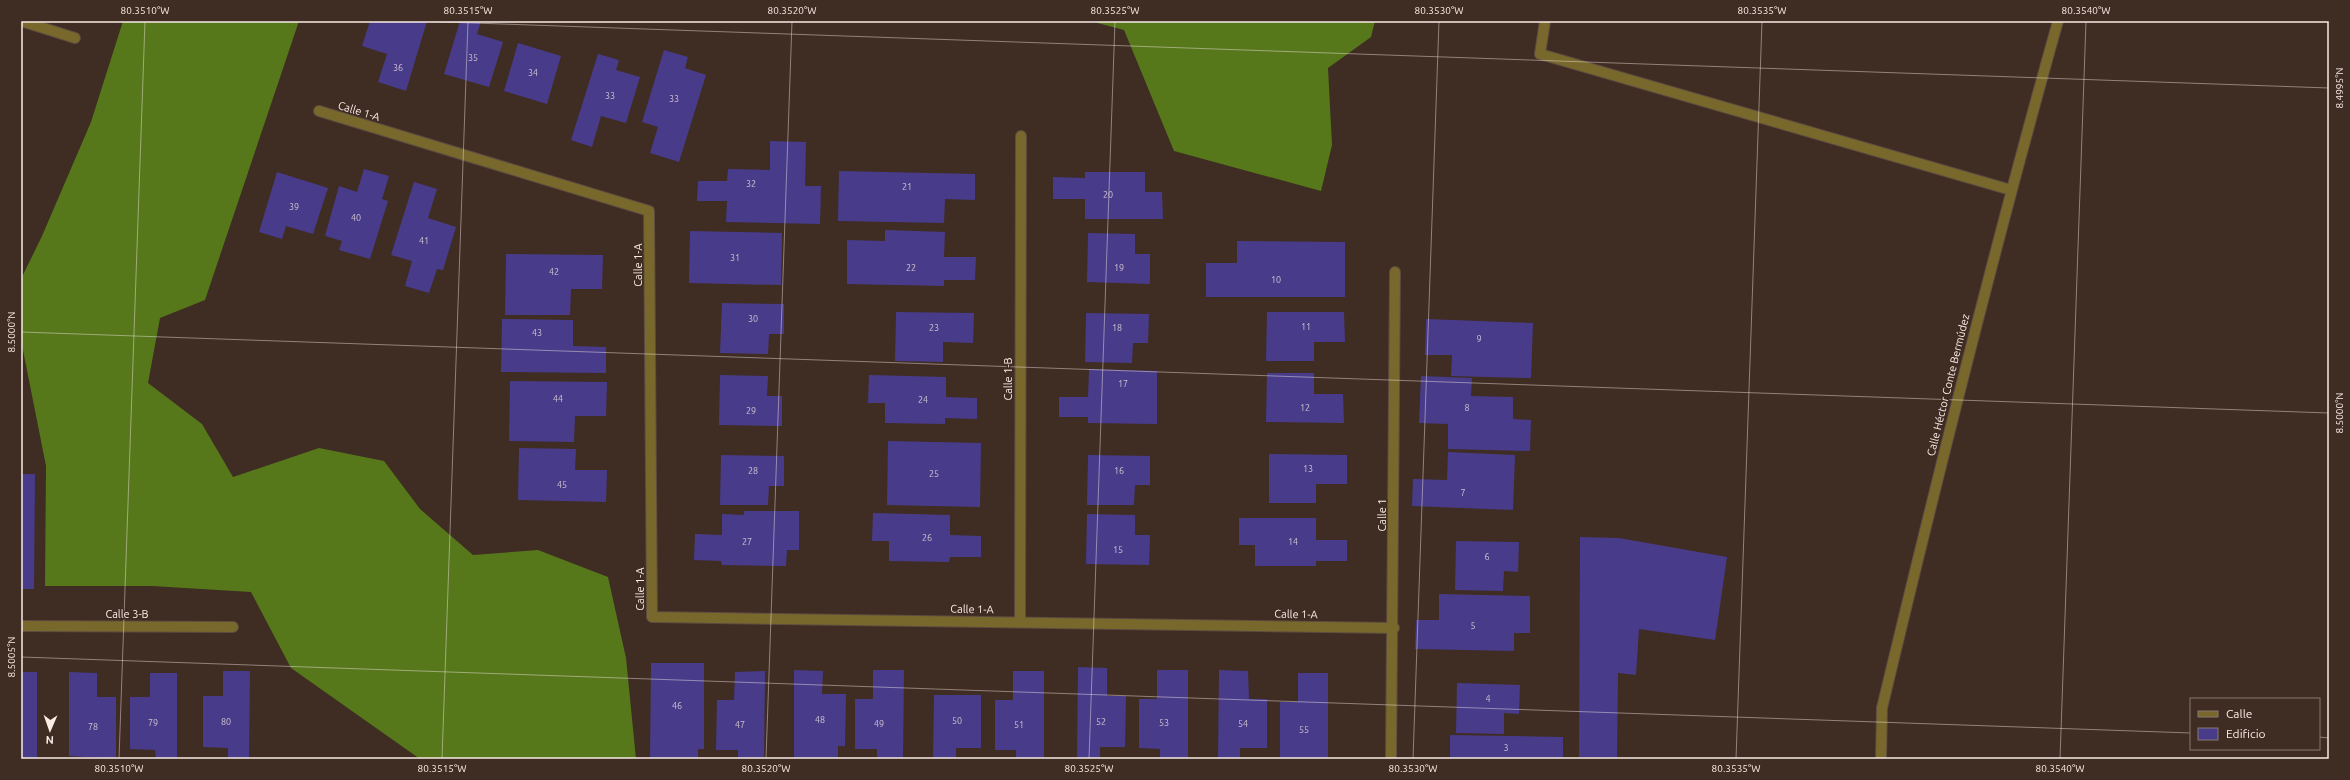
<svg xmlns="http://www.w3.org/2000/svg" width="2350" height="780" viewBox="0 0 2350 780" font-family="Ubuntu,sans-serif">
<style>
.forest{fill:#56781b}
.building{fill:#483c8a}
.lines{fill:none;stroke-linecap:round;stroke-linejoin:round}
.minor-casing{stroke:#5d4b42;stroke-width:12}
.tertiary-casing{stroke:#5d4b42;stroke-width:12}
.minor{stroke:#78682b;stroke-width:10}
.tertiary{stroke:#78682b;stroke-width:10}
.ticks{fill:none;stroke:#f9ece6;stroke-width:1;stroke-opacity:0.45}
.labels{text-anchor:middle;stroke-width:3;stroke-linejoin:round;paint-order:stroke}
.number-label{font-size:9px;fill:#cdc0cf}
.street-label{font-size:11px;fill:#f9ece6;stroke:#3f2c23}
.neatline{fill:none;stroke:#f9ece6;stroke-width:1.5}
.ticks-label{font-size:10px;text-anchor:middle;fill:#f9ece6}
</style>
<rect width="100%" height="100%" fill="#3f2c23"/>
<g class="forest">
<path d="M 123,21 L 299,21 L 205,300 L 160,318 L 148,383 L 202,424 L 233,477 L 319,448 L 384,461 L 420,509 L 473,555 L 538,550 L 608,577 L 626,658 L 636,759 L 420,759 L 291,668 L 251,592 L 152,586 L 45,586 L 46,466 L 21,340 L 21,279 L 42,236 L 91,122 Z"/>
<path d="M 1090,21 L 1375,21 L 1371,37 L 1328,68 L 1332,145 L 1321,191 L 1174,151 L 1124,30 Z"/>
</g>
<g class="building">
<path d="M 370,21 L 427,21 L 406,91 L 378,82 L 387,54 L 362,46 Z"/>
<path d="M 460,21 L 481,21 L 477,34 L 503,42 L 489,87 L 444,74 Z"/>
<path d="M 518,43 L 561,56 L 547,104 L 504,91 Z"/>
<path d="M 664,50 L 688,57 L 685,68 L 706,75 L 679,162 L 650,153 L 658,127 L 642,122 Z"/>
<path d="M 598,54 L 619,60 L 616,70 L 640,77 L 626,123 L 601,116 L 592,147 L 571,140 Z"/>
<path d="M 770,141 L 806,142 L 805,186 L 821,186 L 820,224 L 726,222 L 727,201 L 697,201 L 698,181 L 727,181 L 728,169 L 770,170 Z"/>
<path d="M 364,169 L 389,176 L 382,199 L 388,201 L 370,259 L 339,250 L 342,241 L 325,236 L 339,186 L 357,192 Z"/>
<path d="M 839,171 L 975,174 L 975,200 L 945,199 L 944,223 L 838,221 Z"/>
<path d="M 277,172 L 328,188 L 313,234 L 286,226 L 282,239 L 259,232 Z"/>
<path d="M 1085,172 L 1145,172 L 1145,192 L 1162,192 L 1163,219 L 1085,219 L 1085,199 L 1053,199 L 1053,177 L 1085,178 Z"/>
<path d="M 414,182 L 437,189 L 428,218 L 456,227 L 443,270 L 437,269 L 429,293 L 405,286 L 412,261 L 391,255 Z"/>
<path d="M 885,230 L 945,232 L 944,257 L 976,257 L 975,280 L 944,280 L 944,286 L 847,284 L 847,240 L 885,241 Z"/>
<path d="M 690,231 L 782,233 L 781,285 L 689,283 Z"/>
<path d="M 1088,233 L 1135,234 L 1135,254 L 1150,254 L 1150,284 L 1087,282 Z"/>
<path d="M 1237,241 L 1345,242 L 1345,297 L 1206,297 L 1206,263 L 1237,263 Z"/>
<path d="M 506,254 L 603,255 L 602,289 L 571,289 L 570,315 L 505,315 Z"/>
<path d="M 722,303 L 784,304 L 784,334 L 769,334 L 768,354 L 720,353 Z"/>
<path d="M 896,312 L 974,313 L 973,343 L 943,342 L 943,362 L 895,361 Z"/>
<path d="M 1267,312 L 1344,312 L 1345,342 L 1314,342 L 1314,361 L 1266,361 Z"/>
<path d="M 1086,313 L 1149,314 L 1148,343 L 1133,343 L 1132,363 L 1085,362 Z"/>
<path d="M 502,319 L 573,320 L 573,346 L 606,347 L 606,373 L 501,372 Z"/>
<path d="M 1426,319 L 1533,323 L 1531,378 L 1451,376 L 1452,355 L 1425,355 Z"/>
<path d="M 1089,369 L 1157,371 L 1157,424 L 1088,423 L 1088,417 L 1059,417 L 1059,397 L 1088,397 Z"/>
<path d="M 1267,373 L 1314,373 L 1314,394 L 1343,394 L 1344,423 L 1266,422 Z"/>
<path d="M 720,375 L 768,376 L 767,396 L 782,396 L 782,426 L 719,425 Z"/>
<path d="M 869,375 L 946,377 L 946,397 L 977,398 L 977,419 L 945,418 L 945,424 L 885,423 L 885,403 L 868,403 Z"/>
<path d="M 1421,376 L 1472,378 L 1471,396 L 1513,397 L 1513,419 L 1531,420 L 1530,451 L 1448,449 L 1448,424 L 1419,423 Z"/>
<path d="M 510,381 L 607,382 L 606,416 L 575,416 L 574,442 L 509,441 Z"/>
<path d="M 888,441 L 981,443 L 980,507 L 887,505 Z"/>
<path d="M 519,448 L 576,449 L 575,470 L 607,470 L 606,502 L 518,500 Z"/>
<path d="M 1448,452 L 1515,455 L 1513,510 L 1412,506 L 1413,479 L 1447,480 Z"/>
<path d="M 1269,454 L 1347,455 L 1347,484 L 1316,484 L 1316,503 L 1269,503 Z"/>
<path d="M 721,455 L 784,456 L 784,486 L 769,486 L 768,505 L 720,505 Z"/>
<path d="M 1088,455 L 1150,456 L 1150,485 L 1135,485 L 1134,505 L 1087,505 Z"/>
<path d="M 21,474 L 35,474 L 34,589 L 21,589 Z"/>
<path d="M 744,511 L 799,511 L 799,550 L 787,550 L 786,566 L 722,565 L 721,561 L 694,560 L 695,534 L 722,535 L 722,514 L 744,515 Z"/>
<path d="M 873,513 L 950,515 L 950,535 L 981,536 L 981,557 L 950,557 L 949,562 L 889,561 L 889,541 L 872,541 Z"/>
<path d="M 1087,514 L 1135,515 L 1135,535 L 1150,535 L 1149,565 L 1086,564 Z"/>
<path d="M 1239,518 L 1316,518 L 1316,540 L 1347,540 L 1347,561 L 1316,561 L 1316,566 L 1255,566 L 1255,545 L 1239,545 Z"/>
<path d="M 1580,537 L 1619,538 L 1727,557 L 1715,640 L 1639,629 L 1636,675 L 1618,673 L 1617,758 L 1579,757 Z"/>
<path d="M 1456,541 L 1519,542 L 1518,572 L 1504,571 L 1503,591 L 1455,590 Z"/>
<path d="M 1439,594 L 1530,596 L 1530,633 L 1514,633 L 1514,651 L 1415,649 L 1416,620 L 1439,620 Z"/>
<path d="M 651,663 L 704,663 L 704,749 L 698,749 L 698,759 L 650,759 Z"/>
<path d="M 1078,667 L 1107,668 L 1107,696 L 1126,696 L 1125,747 L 1100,747 L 1100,758 L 1077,758 Z"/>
<path d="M 794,670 L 823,671 L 822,694 L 846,694 L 845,746 L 838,746 L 838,759 L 794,758 Z"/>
<path d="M 873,670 L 904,670 L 903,759 L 877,759 L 877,749 L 855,749 L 855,699 L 873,699 Z"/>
<path d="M 1157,670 L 1188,670 L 1188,759 L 1160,759 L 1160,749 L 1139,748 L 1139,699 L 1157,699 Z"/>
<path d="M 1219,670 L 1248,671 L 1249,699 L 1267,699 L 1267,748 L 1240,748 L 1240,759 L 1218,759 Z"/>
<path d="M 223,671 L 250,671 L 249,759 L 228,759 L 228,748 L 203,747 L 203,696 L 223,696 Z"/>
<path d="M 765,671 L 764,759 L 738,759 L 738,750 L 716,750 L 717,700 L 734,700 L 735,672 Z"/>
<path d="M 1013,671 L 1044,671 L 1044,759 L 1016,759 L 1016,750 L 995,750 L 995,700 L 1013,700 Z"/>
<rect x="21" y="672" width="16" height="86"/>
<path d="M 69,672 L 97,673 L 97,697 L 116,697 L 116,759 L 69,756 Z"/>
<path d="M 150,673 L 177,673 L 177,759 L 156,759 L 155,750 L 130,749 L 130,697 L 150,697 Z"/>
<path d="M 1298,673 L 1328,673 L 1328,759 L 1280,759 L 1280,702 L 1298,702 Z"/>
<path d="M 1457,683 L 1520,685 L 1519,714 L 1504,713 L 1504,734 L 1456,733 Z"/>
<path d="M 934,695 L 981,695 L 981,748 L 956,748 L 956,759 L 933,759 Z"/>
<path d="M 1450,735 L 1563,737 L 1563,759 L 1450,759 Z"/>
</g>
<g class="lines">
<defs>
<g id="minor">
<path d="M 21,21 L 75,38"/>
<path d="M 1545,21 L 1540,54 L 2011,190"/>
<path d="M 319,111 L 649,211 L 652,617 L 1394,628"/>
<path d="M 1020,621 L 1021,136"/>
<path d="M 21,626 L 233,627"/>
<path d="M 1391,759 L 1395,272"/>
</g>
<path id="tertiary" d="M 1881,759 L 1882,708 C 1937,478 1994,249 2058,21"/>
</defs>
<use href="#minor" class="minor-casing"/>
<use href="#tertiary" class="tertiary-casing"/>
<use href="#minor" class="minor"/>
<use href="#tertiary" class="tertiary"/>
</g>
<path class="ticks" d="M 416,21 L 2329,88M 21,332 L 2329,413M 21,657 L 2191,733M 2319,737 L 2329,738M 119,759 L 145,21M 442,759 L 468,21M 766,759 L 792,21M 1089,759 L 1115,21M 1413,759 L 1439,21M 1736,759 L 1762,21M 2060,759 L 2086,21"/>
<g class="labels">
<g class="number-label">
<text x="473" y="61">35</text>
<text x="398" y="71">36</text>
<text x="533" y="76">34</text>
<text x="610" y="99">33</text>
<text x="674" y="102">33</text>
<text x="751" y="187">32</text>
<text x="907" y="190">21</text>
<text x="1108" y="198">20</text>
<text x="294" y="210">39</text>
<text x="356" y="221">40</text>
<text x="424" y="244">41</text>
<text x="735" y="261">31</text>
<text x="911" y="271">22</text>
<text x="1119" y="271">19</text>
<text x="554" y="275">42</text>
<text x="1276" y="283">10</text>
<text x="753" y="322">30</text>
<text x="1306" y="330">11</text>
<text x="934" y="331">23</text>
<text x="1117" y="331">18</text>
<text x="537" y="336">43</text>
<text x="1479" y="342">9</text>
<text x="1123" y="387">17</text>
<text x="558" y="402">44</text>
<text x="923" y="403">24</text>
<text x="1305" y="411">12</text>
<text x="1467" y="411">8</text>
<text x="751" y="414">29</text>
<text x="1308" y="472">13</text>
<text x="753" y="474">28</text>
<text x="1119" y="474">16</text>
<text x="934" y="477">25</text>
<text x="562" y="488">45</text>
<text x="1463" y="496">7</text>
<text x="927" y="541">26</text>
<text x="747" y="545">27</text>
<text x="1293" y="545">14</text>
<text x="1118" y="553">15</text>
<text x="1487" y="560">6</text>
<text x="1473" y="629">5</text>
<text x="1488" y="702">4</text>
<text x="677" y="709">46</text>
<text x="820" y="723">48</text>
<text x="957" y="724">50</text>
<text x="226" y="725">80</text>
<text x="1101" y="725">52</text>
<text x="153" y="726">79</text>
<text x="1164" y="726">53</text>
<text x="879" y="727">49</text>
<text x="1243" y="727">54</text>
<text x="740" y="728">47</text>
<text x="1019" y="728">51</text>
<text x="93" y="730">78</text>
<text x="1304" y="733">55</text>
<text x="1506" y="751">3</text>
</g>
<g class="street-label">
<text transform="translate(359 111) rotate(17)" y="4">Calle 1-A</text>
<text transform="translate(638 265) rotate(-90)" y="4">Calle 1-A</text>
<text transform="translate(1008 379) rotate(-90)" y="4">Calle 1-B</text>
<text transform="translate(1948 385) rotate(-76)" y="4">Calle Héctor Conte Bermúdez</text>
<text transform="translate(1382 515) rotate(-90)" y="4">Calle 1</text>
<text transform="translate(640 589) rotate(-90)" y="4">Calle 1-A</text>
<text transform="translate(972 609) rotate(1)" y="4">Calle 1-A</text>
<text x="127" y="618">Calle 3-B</text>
<text transform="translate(1296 614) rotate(1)" y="4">Calle 1-A</text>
</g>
</g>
<rect width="2350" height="780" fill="none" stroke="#3f2c23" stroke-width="44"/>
<rect x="2190" y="698" width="130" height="52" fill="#3f2c23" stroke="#897971"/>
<rect x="2198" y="711" width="20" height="6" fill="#78682b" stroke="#897971"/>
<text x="2226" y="718" font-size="12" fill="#f9ece6">Calle</text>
<rect x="2198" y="728" width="20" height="12" fill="#483c8a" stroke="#897971"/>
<text x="2226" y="738" font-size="12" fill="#f9ece6">Edificio</text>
<g transform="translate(50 730) rotate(182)" stroke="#3f2c23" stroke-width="3" paint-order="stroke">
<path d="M0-3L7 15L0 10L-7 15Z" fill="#f9ece6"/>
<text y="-6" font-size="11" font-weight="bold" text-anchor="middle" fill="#f9ece6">N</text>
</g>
<rect x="22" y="22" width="2306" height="736" class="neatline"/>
<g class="ticks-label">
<text x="145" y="14">80.3510°W</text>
<text x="468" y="14">80.3515°W</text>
<text x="792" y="14">80.3520°W</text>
<text x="1115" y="14">80.3525°W</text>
<text x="1439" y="14">80.3530°W</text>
<text x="1762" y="14">80.3535°W</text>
<text x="2086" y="14">80.3540°W</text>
<text transform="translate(2339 88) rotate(-90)" y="4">8.4995°N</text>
<text transform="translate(11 332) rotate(-90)" y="4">8.5000°N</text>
<text transform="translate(2339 413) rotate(-90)" y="4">8.5000°N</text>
<text transform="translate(11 657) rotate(-90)" y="4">8.5005°N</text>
<text x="119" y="772">80.3510°W</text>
<text x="442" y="772">80.3515°W</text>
<text x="766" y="772">80.3520°W</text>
<text x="1089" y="772">80.3525°W</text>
<text x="1413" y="772">80.3530°W</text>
<text x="1736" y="772">80.3535°W</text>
<text x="2060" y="772">80.3540°W</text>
</g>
</svg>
